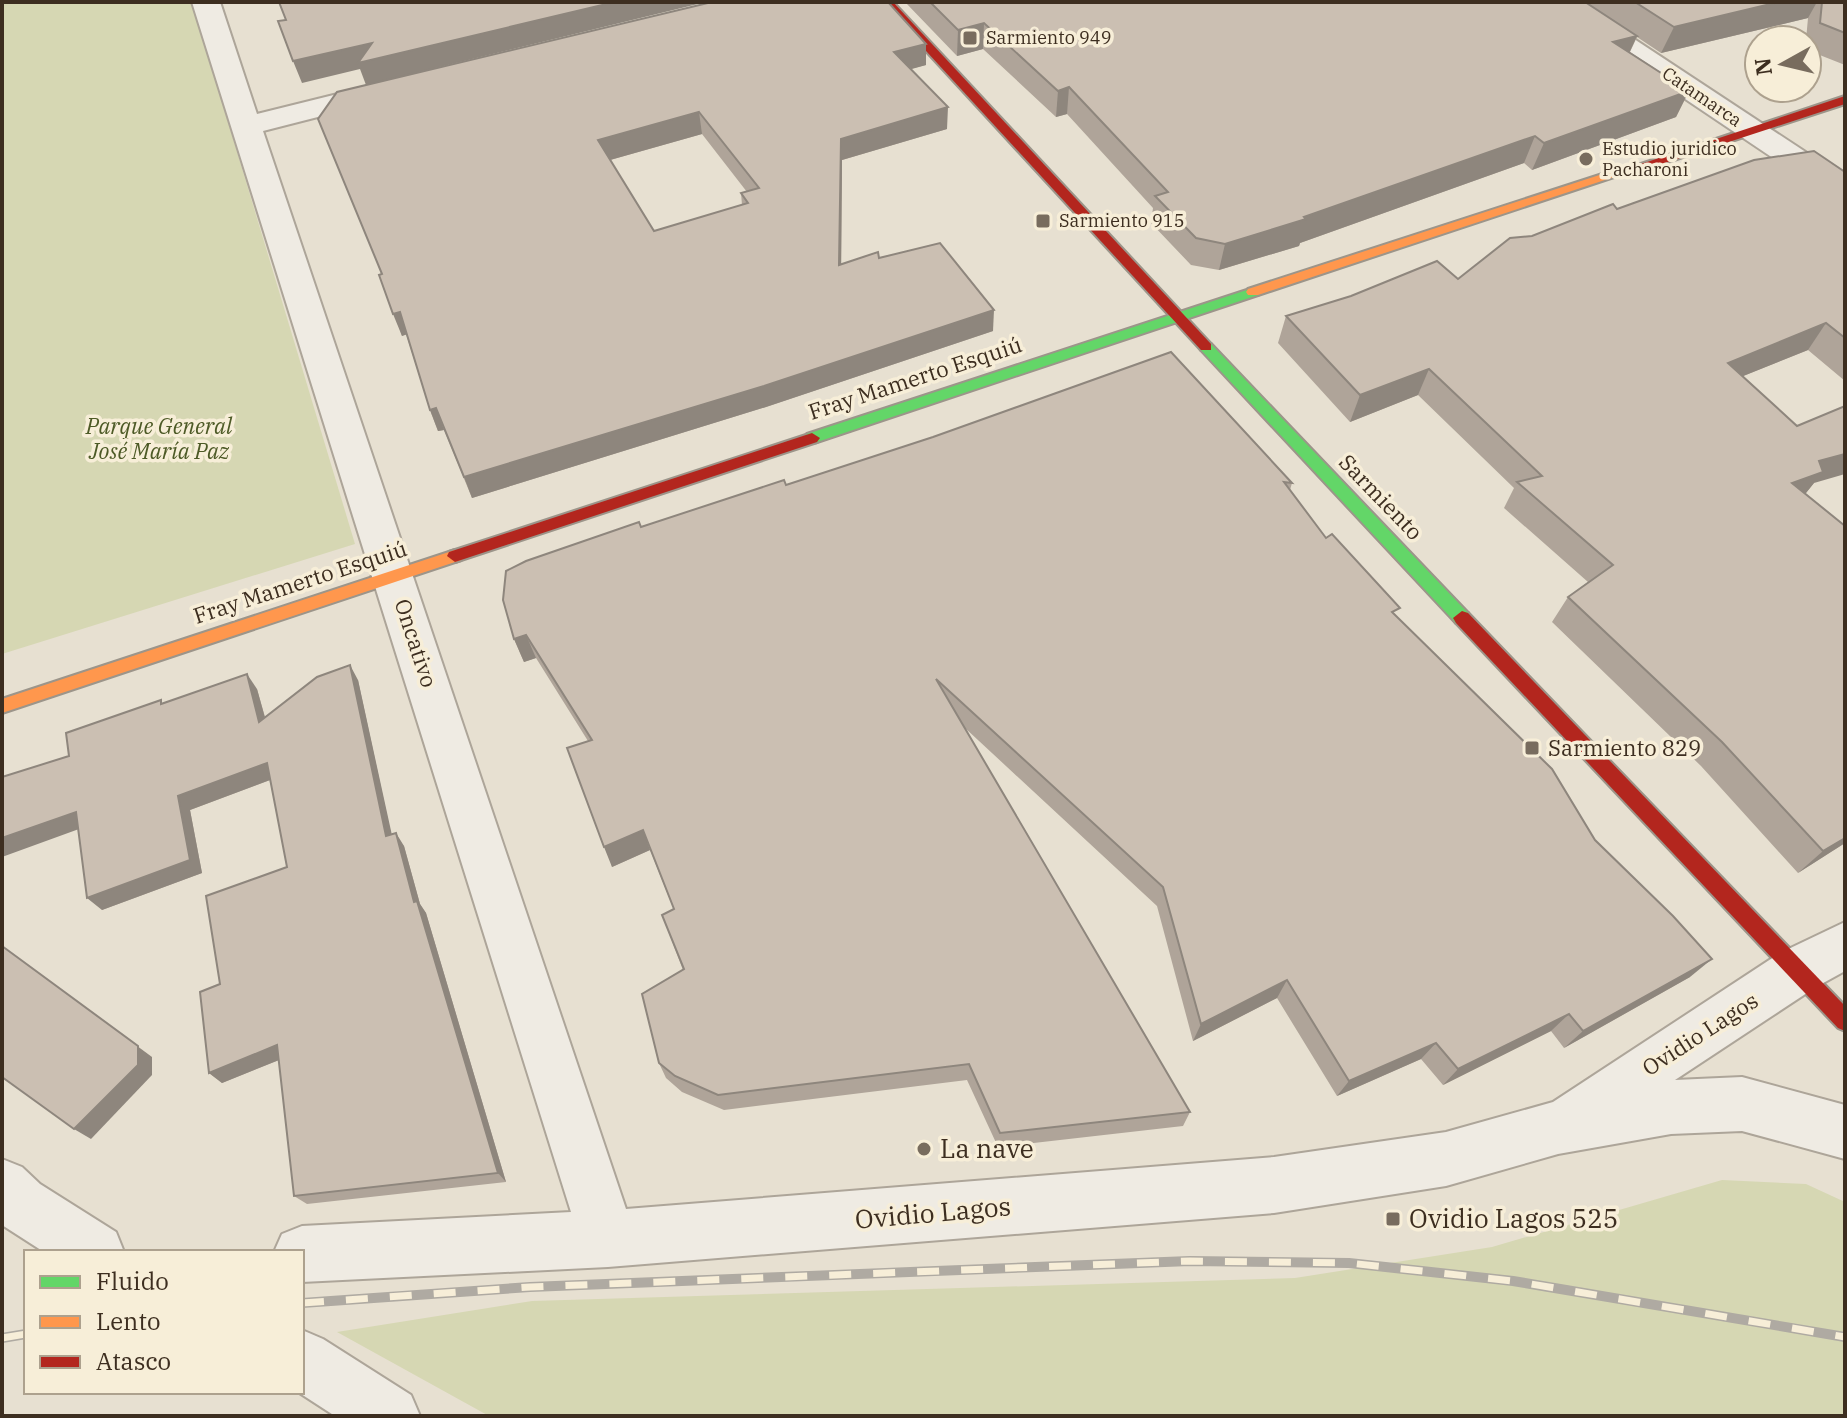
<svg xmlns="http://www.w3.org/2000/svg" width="1847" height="1418" viewBox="0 0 1847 1418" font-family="'IBM Plex Serif',serif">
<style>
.green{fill:#d6d7b3}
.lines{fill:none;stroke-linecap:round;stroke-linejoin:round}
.street-casing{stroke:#ada599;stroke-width:4}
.fast-casing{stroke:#9c958a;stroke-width:4}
.slow-casing{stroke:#9c958a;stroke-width:4}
.jam-casing{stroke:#9c958a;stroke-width:4}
.street{fill:#efebe3;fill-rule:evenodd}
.fast{fill:#63d668;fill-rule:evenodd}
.slow{fill:#ff974d;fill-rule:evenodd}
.jam{fill:#b3261e;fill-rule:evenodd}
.rail-casing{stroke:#afaaa2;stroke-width:10}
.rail{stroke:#f7eed8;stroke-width:7;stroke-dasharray:22;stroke-linecap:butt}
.wall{fill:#afa499;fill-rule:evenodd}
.shaded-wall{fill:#8e867d}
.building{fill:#cbbfb2;stroke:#8e867d;stroke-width:2;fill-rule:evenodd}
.poi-dot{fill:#786c5e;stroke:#f7eed8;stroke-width:3}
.labels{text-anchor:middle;stroke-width:7;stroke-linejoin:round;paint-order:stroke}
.far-poi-label{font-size:18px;fill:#3d2e20;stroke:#f7eed8;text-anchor:start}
.far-street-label{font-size:18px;fill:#3d2e20;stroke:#f7eed8}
.street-label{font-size:22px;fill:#3d2e20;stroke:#f7eed8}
.park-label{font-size:22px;font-style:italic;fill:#4d5a26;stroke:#f7eed8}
.poi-label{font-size:22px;fill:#3d2e20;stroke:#f7eed8;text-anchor:start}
.near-poi-label{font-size:26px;fill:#3d2e20;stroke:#f7eed8;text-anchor:start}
.near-street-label{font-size:26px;fill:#3d2e20;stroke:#f7eed8}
</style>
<rect width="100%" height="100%" fill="#e7e0d1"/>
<g class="green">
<path d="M 2,2 L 192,2 L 355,544 L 2,654 Z"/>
<path d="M 1722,1180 L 1806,1184 L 1845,1202 L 1845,1416 L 489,1416 L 337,1332 L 532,1301 L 1295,1278 L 1492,1247 Z"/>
</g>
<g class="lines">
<defs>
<g id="street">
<path d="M 192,2 L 220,2 L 257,114 L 386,82 L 396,85 L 401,91 L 396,97 L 263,131 L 626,1209 L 1274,1157 L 1446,1132 L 1553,1102 L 1780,953 L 1845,922 L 1845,971 L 1816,987 L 1675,1080 L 1742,1077 L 1845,1105 L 1845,1159 L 1742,1131 L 1671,1134 L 1558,1154 L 1446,1186 L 1274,1213 L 608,1267 L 302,1282 L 302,1252 L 274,1252 L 282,1234 L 302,1226 L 571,1212 Z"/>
<path d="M 1546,2 L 1578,2 L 1845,178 L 1845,202 L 1834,199 L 1550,8 Z"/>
<path d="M 2,1159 L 22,1167 L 40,1184 L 116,1232 L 124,1252 L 44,1252 L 2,1225 Z"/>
<path d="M 302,1330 L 323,1339 L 411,1395 L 420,1416 L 335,1416 L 298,1392 L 302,1392 Z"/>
</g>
<g id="fast">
<path d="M 1253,288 L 1260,292 L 1258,295 L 817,442 L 812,443 L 804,438 L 807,434 Z"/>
<path d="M 1206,342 L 1211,344 L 1468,613 L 1471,618 L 1468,623 L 1456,623 L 1201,350 L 1199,347 Z"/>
</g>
<g id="slow">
<path d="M 1621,168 L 1632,171 L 1258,295 L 1248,295 L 1246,292 L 1248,289 Z"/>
<path d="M 455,550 L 463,556 L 461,560 L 2,713 L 2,699 Z"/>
</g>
<g id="jam">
<path d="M 881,2 L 893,2 L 1211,344 L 1211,350 L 1201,350 Z"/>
<path d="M 1845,96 L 1845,104 L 1631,174 L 1620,171 Z"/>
<path d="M 812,433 L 820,438 L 817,442 L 455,562 L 447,556 L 449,552 Z"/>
<path d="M 1462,611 L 1468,613 L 1845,1006 L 1845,1031 L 1838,1028 L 1456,623 L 1453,618 Z"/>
</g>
</defs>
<use href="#street" class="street-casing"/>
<use href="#fast" class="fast-casing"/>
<use href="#slow" class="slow-casing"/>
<use href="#jam" class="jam-casing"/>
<use href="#street" class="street"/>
<use href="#fast" class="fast"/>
<use href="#slow" class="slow"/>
<use href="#jam" class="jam"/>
<defs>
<g id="rail">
<path d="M 302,1303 L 530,1287 L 1190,1261 L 1349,1263 L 1513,1281 L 1845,1337"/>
<path d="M 2,1338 L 26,1334"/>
</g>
</defs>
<use href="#rail" class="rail-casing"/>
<use href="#rail" class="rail"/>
</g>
<g class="wall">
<path d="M 712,2 L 926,44 L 926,65 L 910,69 L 947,129 L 842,160 L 841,264 L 879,258 L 993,331 L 766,407 L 472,498 L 444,430 L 438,431 L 430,410 L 406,334 L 402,336 L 382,274 ZM 702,134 L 747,192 L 741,193 L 742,205 L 654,231 L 610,160 Z"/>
<path d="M 905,2 L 1845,2 L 1845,65 L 1807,50 L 1806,40 L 1808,18 L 1661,53 L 1637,37 L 1630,52 L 1689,91 L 1676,117 L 1532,170 L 1524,163 L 1300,243 L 1299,246 L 1219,270 L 1191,265 L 1151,223 L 1153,208 L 1067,114 L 1056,117 L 983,49 L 957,56 Z"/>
<path d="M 1845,168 L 1845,381 L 1808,350 L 1743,376 L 1814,483 L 1805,494 L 1845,526 L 1845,843 L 1798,873 L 1701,766 L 1552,622 L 1568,597 L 1588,582 L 1504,508 L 1514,488 L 1418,395 L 1350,422 L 1278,343 L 1286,316 L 1458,279 L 1532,236 L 1617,209 L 1843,171 Z"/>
<path d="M 1292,483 L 1290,490 L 1326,538 L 1595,840 L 1690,977 L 1564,1048 L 1551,1031 L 1443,1085 L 1421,1059 L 1337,1096 L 1277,998 L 1193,1041 L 1157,906 L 965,728 L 1190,1112 L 1183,1126 L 998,1147 L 967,1080 L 724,1110 L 682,1092 L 666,1078 L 659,1063 L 683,970 L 662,915 L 674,910 L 650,850 L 612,867 L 588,741 L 536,658 L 524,662 L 514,639 L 641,527 L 786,485 Z"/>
<path d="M 358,680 L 391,834 L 404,846 L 420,904 L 426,913 L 506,1182 L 307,1204 L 294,1196 L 279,1060 L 222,1083 L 209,1073 L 220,984 L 287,867 L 270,780 L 190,810 L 202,873 L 102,910 L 69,756 L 164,704 L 257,689 L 265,717 Z"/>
</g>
<g class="shaded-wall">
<path d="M 615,2 L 706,2 L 366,85 L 360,69 L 302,83 L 293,61 L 372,43 Z"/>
<path d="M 1779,2 L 1817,2 L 1808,18 L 1661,53 L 1674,27 Z"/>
<path d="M 984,23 L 983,49 L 957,56 L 958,30 Z"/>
<path d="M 1637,36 L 1625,62 L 1613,42 Z"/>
<path d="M 926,44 L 926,65 L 894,74 L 894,52 Z"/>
<path d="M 1069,87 L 1067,114 L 1056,117 L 1058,91 Z"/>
<path d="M 1689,91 L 1676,117 L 1532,170 L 1544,143 Z"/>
<path d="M 948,107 L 947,129 L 842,160 L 841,286 L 839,265 L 841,139 Z"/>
<path d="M 699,112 L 702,134 L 603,162 L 598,140 Z"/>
<path d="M 1535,136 L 1524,163 L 1300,243 L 1299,246 L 1219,270 L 1225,244 Z"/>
<path d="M 994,310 L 993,331 L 766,407 L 472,498 L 464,477 Z"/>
<path d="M 400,312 L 408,334 L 402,336 L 393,314 Z"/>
<path d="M 1826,323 L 1808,350 L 1711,389 L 1728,363 Z"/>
<path d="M 1429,369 L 1418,395 L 1350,422 L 1360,395 Z"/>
<path d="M 436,408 L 444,430 L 438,431 L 430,410 Z"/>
<path d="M 1845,454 L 1845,474 L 1814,483 L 1802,498 L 1792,483 L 1819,461 Z"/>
<path d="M 526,635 L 536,658 L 524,662 L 514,639 Z"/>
<path d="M 350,665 L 358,680 L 395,849 L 386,836 Z"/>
<path d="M 247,674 L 257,689 L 270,736 L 259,722 Z"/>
<path d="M 267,763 L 278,777 L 190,810 L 202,873 L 102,910 L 87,898 L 178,796 Z"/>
<path d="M 76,812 L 90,825 L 2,857 L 2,838 Z"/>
<path d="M 643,830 L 650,850 L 612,867 L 604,847 Z"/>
<path d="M 396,833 L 404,846 L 420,904 L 426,913 L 506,1182 L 498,1173 L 414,902 Z"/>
<path d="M 1845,838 L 1845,843 L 1798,873 L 1823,851 Z"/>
<path d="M 2,946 L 152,1057 L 152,1075 L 91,1139 L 74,1129 Z"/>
<path d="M 1712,959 L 1690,977 L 1564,1048 L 1583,1031 Z"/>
<path d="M 1287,980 L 1277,998 L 1193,1041 L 1201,1024 Z"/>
<path d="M 1569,1014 L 1551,1031 L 1443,1085 L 1458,1069 Z"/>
<path d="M 1436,1043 L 1421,1059 L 1337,1096 L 1349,1081 Z"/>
<path d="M 277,1045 L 289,1056 L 222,1083 L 209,1073 Z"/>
</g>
<g class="building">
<path d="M 279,2 L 615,2 L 358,63 L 372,43 L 293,61 L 278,21 L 286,20 Z"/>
<path d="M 712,2 L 888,2 L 926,44 L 894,52 L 948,107 L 841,139 L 839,265 L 878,252 L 879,258 L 940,243 L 994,310 L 764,386 L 464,477 L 436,408 L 430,410 L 400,312 L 393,314 L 379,275 L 382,274 L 318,119 L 337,92 ZM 699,112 L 759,188 L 741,193 L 748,203 L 654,231 L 598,140 Z"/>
<path d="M 930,2 L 1585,2 L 1637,36 L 1613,42 L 1689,91 L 1544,143 L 1535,136 L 1304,217 L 1306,219 L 1225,244 L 1196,238 L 1155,196 L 1168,192 L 1069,87 L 1058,91 L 984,23 L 958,30 Z"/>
<path d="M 1635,2 L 1779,2 L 1674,27 Z"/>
<path d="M 1822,2 L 1845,2 L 1845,33 L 1820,23 Z"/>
<path d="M 1814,151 L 1845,172 L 1845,338 L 1826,323 L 1728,363 L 1797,426 L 1845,406 L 1845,454 L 1819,461 L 1823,472 L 1792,483 L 1845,526 L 1845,838 L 1823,851 L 1722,742 L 1568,597 L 1613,565 L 1517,482 L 1542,476 L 1429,369 L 1360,395 L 1286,316 L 1351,296 L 1437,261 L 1458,279 L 1510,238 L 1532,236 L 1613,204 L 1617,209 L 1754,160 Z"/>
<path d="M 1171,352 L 1292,483 L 1284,482 L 1326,538 L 1332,534 L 1400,608 L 1392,612 L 1552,769 L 1595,840 L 1673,916 L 1712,959 L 1583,1031 L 1569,1014 L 1458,1069 L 1436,1043 L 1349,1081 L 1287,980 L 1201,1024 L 1163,887 L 936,679 L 1190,1112 L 1000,1133 L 969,1064 L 718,1095 L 675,1076 L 659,1063 L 642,994 L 684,969 L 662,915 L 674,909 L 643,830 L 604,847 L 567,748 L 592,740 L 526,635 L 514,639 L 503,600 L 506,571 L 526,561 L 639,522 L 641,527 L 784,480 L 786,485 L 933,437 Z"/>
<path d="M 350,665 L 386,836 L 396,833 L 414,902 L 417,901 L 498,1173 L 294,1196 L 277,1045 L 209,1073 L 200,992 L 220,984 L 206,896 L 287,867 L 267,763 L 178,796 L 190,860 L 87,898 L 76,812 L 2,838 L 2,777 L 69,756 L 66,733 L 161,700 L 161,704 L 247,674 L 259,722 L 317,677 Z"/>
<path d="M 2,946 L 138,1046 L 138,1065 L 74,1129 L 2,1077 Z"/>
</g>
<g class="poi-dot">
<rect x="962" y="30" width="16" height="16" rx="4"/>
<circle cx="1586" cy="159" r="8"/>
<rect x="1035" y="213" width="16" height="16" rx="4"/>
<rect x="1524" y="740" width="16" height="16" rx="4"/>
<circle cx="924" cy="1149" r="8"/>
<rect x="1385" y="1211" width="16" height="16" rx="4"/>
</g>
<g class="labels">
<g class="far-poi-label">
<text x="986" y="44">Sarmiento 949</text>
<text x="1602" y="155">Estudio juridico<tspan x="1602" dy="21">Pacharoni</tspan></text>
<text x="1059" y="227">Sarmiento 915</text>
</g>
<g class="far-street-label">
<text transform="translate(1702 97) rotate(34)" y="6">Catamarca</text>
</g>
<g class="street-label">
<text transform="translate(915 378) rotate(-18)" y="8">Fray Mamerto Esquiú</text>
<text transform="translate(1381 497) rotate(46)" y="8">Sarmiento</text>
<text transform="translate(300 582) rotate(-18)" y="8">Fray Mamerto Esquiú</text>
<text transform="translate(416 643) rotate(72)" y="8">Oncativo</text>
<text transform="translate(1700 1034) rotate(-33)" y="8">Ovidio Lagos</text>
</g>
<g class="park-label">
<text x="159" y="434">Parque General<tspan x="159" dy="25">José María Paz</tspan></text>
</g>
<g class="poi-label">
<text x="1548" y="756">Sarmiento 829</text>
</g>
<g class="near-poi-label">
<text x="940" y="1158">La nave</text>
<text x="1409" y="1228">Ovidio Lagos 525</text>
</g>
<g class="near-street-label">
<text transform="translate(933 1213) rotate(-5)" y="9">Ovidio Lagos</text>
</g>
</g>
<rect width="1847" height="1418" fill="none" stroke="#3d2e20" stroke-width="8"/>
<rect x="24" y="1250" width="280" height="144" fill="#f7eed8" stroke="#ada18e" stroke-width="2"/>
<rect x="40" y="1276" width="40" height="12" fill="#63d668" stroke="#ada18e" stroke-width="2"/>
<text x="96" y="1290" font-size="24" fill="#3d2e20">Fluido</text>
<rect x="40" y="1316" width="40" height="12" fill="#ff974d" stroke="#ada18e" stroke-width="2"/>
<text x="96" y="1330" font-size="24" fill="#3d2e20">Lento</text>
<rect x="40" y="1356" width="40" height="12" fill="#b3261e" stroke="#ada18e" stroke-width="2"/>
<text x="96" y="1370" font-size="24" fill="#3d2e20">Atasco</text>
<g transform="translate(1783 64) rotate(262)"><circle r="38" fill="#f7eed8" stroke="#ada18e" stroke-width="2"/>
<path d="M0-6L14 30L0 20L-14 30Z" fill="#786c5e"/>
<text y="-12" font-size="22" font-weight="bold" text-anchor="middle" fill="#3d2e20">N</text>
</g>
</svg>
